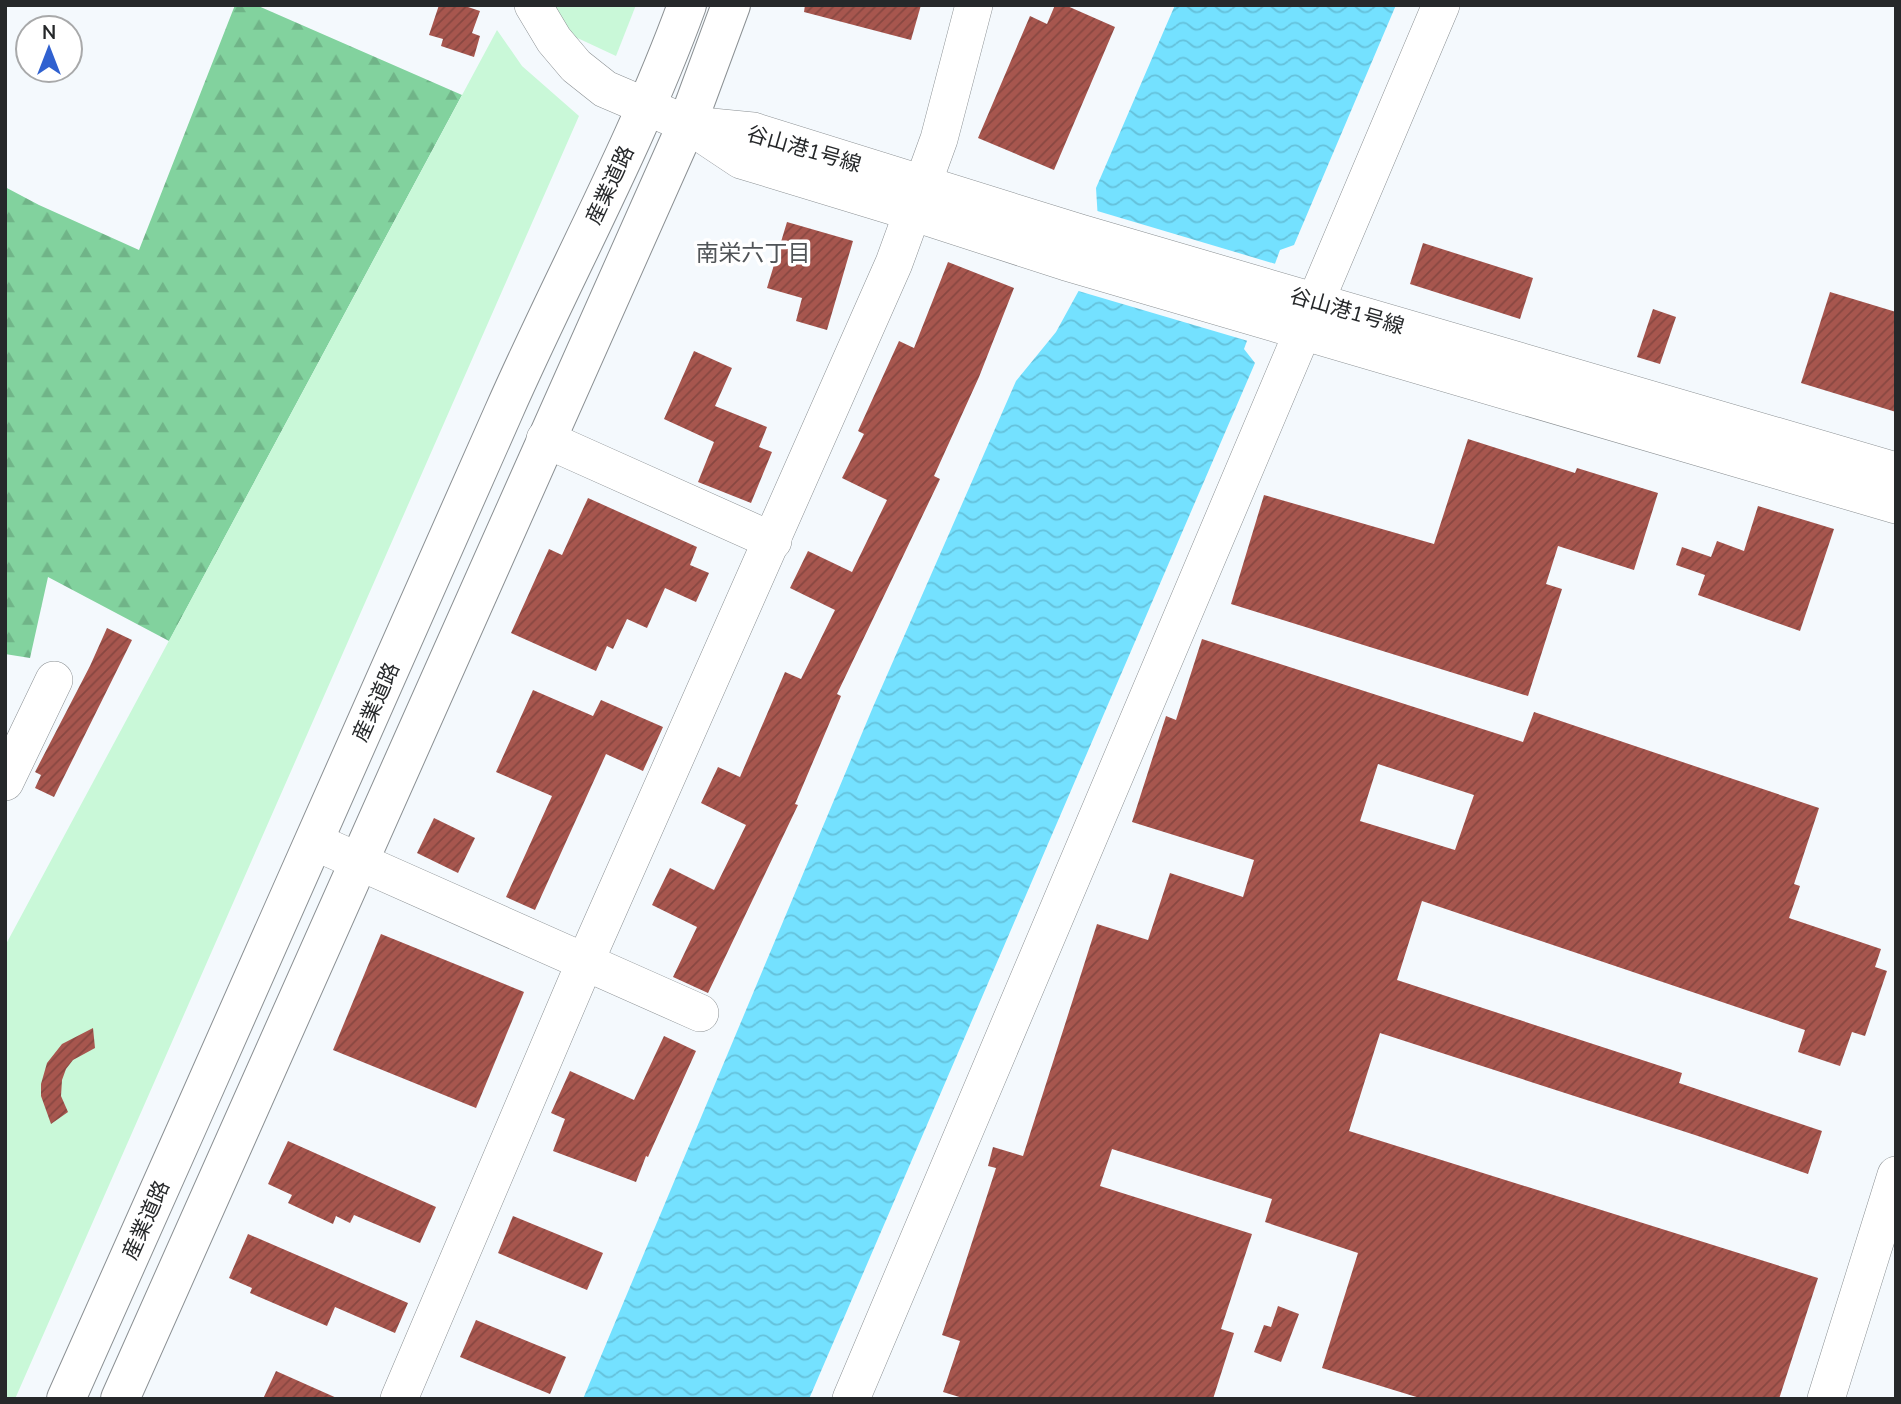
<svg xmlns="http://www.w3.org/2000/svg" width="1901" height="1404" viewBox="0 0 1901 1404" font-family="'Nunito Sans','Noto Sans JP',sans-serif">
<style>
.forest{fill:url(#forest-firs)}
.park{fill:#c9f8d8}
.water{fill:url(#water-waves)}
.pier{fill:#f4f9fd}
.building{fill:url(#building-hatch);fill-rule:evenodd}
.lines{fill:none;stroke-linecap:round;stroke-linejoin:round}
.minor-casing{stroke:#8b9093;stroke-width:38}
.major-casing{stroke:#8b9093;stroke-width:40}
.minor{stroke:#fff;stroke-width:37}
.major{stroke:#fff;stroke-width:38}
.labels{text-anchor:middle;stroke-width:7;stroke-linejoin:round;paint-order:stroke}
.street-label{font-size:21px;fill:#26282a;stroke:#fff}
.neighbourhood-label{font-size:23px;fill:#505457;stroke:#fff}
</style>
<defs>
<pattern id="forest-firs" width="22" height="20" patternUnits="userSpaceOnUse" patternTransform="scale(1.75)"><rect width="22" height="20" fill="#82d29e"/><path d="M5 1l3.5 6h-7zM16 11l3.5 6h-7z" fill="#70b488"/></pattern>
<pattern id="water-waves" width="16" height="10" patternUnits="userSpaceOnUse" patternTransform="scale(1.75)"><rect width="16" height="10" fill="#74e1ff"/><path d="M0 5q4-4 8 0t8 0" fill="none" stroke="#64c1db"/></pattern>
<pattern id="building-hatch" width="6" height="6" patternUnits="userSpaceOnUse" patternTransform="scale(1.75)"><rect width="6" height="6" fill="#a7564e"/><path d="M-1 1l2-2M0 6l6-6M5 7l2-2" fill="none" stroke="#884741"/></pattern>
</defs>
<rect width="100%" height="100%" fill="#f4f9fd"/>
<path class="forest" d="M 235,5 L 256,5 L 462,95 L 169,641 L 48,577 L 30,658 L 5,654 L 5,187 L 39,205 L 139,250 Z"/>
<g class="park">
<path d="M 551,5 L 636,5 L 616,56 L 571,35 Z"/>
<path d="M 497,30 L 522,66 L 579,116 L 15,1399 L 5,1399 L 5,946 Z"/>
</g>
<path class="water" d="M 1175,5 L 1396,5 L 1294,245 L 1280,250 L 1244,349 L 1255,363 L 809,1399 L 583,1399 L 873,707 L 1016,381 L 1056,332 L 1100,252 L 1096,188 Z"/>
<path class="pier" d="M 1094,210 L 1279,265 L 1248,341 L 1075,290 L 1096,251 Z"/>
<g class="building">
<path d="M 439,5 L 462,5 L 480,11 L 472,33 L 480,36 L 474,57 L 441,46 L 443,39 L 429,35 Z"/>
<path d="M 805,5 L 921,5 L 911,40 L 804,12 Z"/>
<path d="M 1055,5 L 1065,5 L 1115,27 L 1054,170 L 978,138 L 1030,16 L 1047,24 Z"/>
<path d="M 787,222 L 853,241 L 827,330 L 796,321 L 802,298 L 767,288 Z"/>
<path d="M 1423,243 L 1533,278 L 1520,319 L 1410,284 Z"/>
<path d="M 948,262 L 1014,288 L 979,377 L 934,476 L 940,479 L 837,694 L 841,696 L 795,804 L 798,805 L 708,993 L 673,977 L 697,927 L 652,905 L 670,868 L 714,890 L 746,825 L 701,803 L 718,767 L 740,777 L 785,672 L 801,679 L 835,610 L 790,588 L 808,551 L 852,572 L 887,500 L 842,478 L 864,434 L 858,431 L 899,341 L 914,348 Z"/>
<path d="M 1830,292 L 1896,312 L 1896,412 L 1801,383 Z"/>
<path d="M 1653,309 L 1676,317 L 1660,364 L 1637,357 Z"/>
<path d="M 694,351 L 732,368 L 715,406 L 767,427 L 759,447 L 772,452 L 751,503 L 698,482 L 714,442 L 664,419 Z"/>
<path d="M 1468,439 L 1575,473 L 1577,468 L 1658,493 L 1634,570 L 1558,546 L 1546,584 L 1562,589 L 1528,696 L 1231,604 L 1264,495 L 1434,544 Z"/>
<path d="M 588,498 L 697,547 L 690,565 L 709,573 L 696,602 L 665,588 L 647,628 L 627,619 L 613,649 L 607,646 L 596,671 L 511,633 L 549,549 L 562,555 Z"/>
<path d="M 1758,506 L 1834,529 L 1800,631 L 1698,595 L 1705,575 L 1676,565 L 1682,547 L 1711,557 L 1717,541 L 1744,551 Z"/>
<path d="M 107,628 L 132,640 L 54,797 L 35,788 L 41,775 L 35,772 L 90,666 Z"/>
<path d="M 1202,639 L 1523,742 L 1534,712 L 1819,808 L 1794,884 L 1800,886 L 1789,918 L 1881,949 L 1875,967 L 1887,971 L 1865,1036 L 1852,1032 L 1840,1066 L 1798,1052 L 1805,1030 L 1422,901 L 1397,980 L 1682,1073 L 1679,1083 L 1822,1131 L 1808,1174 L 1695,1135 L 1380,1033 L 1349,1131 L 1818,1278 L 1779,1399 L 1423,1399 L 1322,1368 L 1358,1253 L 1265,1222 L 1272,1199 L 1112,1149 L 1100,1186 L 1252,1234 L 1221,1329 L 1234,1333 L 1213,1399 L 966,1399 L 943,1392 L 960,1341 L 942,1335 L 996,1168 L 988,1166 L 993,1147 L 1023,1156 L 1097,924 L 1148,940 L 1170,873 L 1243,897 L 1254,860 L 1132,822 L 1166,716 L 1176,720 ZM 1378,764 L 1474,795 L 1455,850 L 1360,821 Z"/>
<path d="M 533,690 L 593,716 L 601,700 L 663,727 L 643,771 L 606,754 L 535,910 L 506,897 L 552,796 L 496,772 Z"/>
<path d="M 434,818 L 475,838 L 458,873 L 417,853 Z"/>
<path d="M 381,934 L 524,992 L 476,1108 L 333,1050 Z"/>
<path d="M 93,1028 L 95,1048 L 73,1060 L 66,1069 L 62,1080 L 61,1096 L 68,1112 L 51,1124 L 41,1096 L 41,1084 L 47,1063 L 62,1044 Z"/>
<path d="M 664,1036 L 696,1051 L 648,1157 L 646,1156 L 636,1182 L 553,1151 L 565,1119 L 551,1113 L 570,1071 L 634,1100 Z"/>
<path d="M 288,1141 L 436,1207 L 420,1243 L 354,1215 L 350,1223 L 336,1216 L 333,1224 L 288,1203 L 292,1195 L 268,1184 Z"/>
<path d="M 513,1216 L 603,1253 L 587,1290 L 498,1253 Z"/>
<path d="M 248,1234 L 408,1303 L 395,1333 L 335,1307 L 327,1326 L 250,1293 L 252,1288 L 229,1278 Z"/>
<path d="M 1278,1306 L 1299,1314 L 1281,1362 L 1254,1352 L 1264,1325 L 1271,1327 Z"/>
<path d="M 476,1320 L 566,1357 L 550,1394 L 460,1357 Z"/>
<path d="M 276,1371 L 339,1399 L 263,1399 Z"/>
</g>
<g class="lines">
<defs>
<g id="minor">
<path d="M 533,5 L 554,40 L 576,66 L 605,89 L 687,124 L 741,160 L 912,212 L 1066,262 L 1896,505"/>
<path d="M 691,125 L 753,131 L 1080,233 L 1896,471"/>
<path d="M 545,439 L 773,541"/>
<path d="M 5,782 L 54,680"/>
<path d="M 315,842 L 700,1013"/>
<path d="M 399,1399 L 585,962 L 894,263 L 939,139 L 974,5"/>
<path d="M 851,1399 L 1441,5"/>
<path d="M 1826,1399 L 1896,1175"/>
</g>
<g id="major">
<path d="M 66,1399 C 213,1070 359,740 504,411 C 564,275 636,145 687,5"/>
<path d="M 120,1399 L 687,124 L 731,5"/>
</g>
</defs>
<use href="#minor" class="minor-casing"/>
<use href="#major" class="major-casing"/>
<use href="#minor" class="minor"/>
<use href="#major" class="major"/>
</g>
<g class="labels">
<g class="street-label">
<text transform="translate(804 149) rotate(16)" y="7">谷山港1号線</text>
<text transform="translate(610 185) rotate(-65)" y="7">産業道路</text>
<text transform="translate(1347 311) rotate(16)" y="7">谷山港1号線</text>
<text transform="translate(376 702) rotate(-66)" y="7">産業道路</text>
<text transform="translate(146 1220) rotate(-66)" y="7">産業道路</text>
</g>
<g class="neighbourhood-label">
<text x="753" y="261">南栄六丁目</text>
</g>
</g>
<rect width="1901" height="1404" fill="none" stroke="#26282a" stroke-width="14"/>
<g transform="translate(49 49)"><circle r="33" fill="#ffffff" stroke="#a8a9aa" stroke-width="2"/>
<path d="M0-5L12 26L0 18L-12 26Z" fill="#3061d0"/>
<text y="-10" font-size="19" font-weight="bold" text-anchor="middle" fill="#26282a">N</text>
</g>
</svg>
